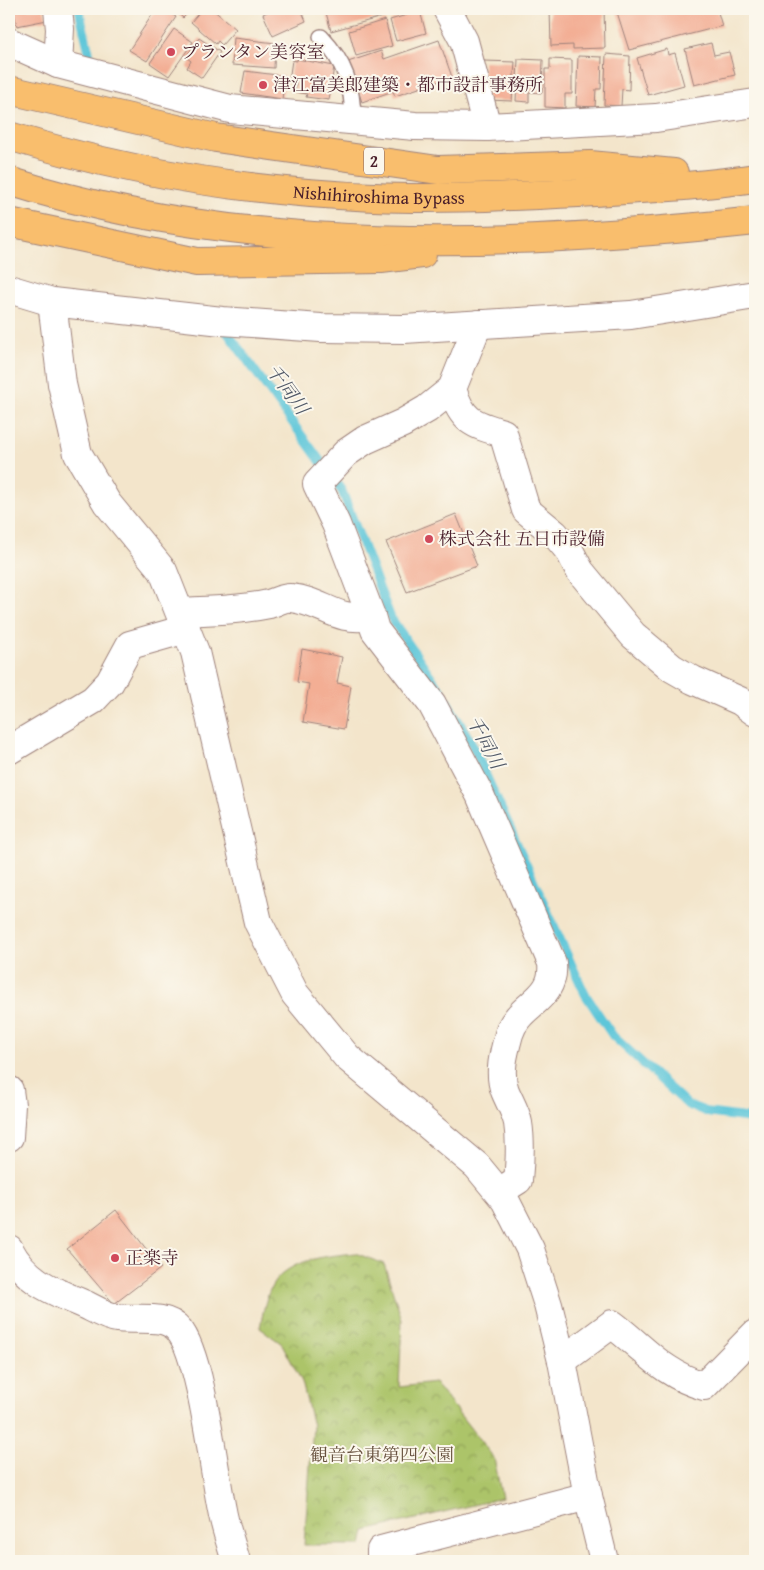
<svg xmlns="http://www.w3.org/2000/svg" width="764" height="1570" viewBox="0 0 764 1570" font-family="'Gentium Book Plus','Noto Serif JP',serif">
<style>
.park{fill:url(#park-crowns);stroke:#7b724a}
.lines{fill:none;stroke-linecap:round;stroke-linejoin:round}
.stream{stroke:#5dc6d9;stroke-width:9}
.building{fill:#f3ae94}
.service-casing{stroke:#9e827b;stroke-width:18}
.minor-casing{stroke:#9e827b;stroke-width:30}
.tertiary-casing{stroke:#9e827b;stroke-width:30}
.motorway-casing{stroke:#9e827b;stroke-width:30}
.service{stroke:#fff;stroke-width:15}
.minor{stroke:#fff;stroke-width:28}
.tertiary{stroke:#fff;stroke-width:28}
.motorway{stroke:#f9be6d;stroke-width:28}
.poi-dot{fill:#d1495b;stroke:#fbf7ec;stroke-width:2}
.labels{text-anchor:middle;stroke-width:4;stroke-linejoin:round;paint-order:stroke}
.shield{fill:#fbf7ec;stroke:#7f6065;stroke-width:1}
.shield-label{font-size:16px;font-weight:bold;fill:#4a1f2b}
.poi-label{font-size:18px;fill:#4a1f2b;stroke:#fbf7ec;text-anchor:start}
.street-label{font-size:18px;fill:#4a1f2b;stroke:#fbf7ec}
.park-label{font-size:18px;fill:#67513e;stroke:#fbf7ec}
.water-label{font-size:19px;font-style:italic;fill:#515968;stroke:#fbf7ec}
</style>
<defs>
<pattern id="park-crowns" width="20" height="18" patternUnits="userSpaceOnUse" patternTransform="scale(1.25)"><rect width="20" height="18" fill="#acc469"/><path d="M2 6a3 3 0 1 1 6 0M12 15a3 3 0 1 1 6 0" fill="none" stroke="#8e9f57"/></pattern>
</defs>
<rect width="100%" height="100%" fill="#fbf7ec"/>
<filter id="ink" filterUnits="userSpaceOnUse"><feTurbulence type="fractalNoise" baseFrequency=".02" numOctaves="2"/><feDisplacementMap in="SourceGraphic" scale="10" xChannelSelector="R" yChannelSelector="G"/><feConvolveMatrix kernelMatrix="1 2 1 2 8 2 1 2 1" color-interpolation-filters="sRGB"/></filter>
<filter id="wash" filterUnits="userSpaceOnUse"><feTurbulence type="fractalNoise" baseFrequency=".0096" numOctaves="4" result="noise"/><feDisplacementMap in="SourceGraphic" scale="20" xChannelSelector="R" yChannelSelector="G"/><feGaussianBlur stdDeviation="1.12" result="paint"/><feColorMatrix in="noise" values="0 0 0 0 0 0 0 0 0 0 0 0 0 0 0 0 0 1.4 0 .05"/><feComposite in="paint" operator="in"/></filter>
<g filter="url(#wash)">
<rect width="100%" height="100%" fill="#f3e5cb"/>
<path class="park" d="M 355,1253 L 384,1264 L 402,1320 L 399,1387 L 435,1383 L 494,1458 L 502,1498 L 365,1531 L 362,1545 L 304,1545 L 313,1426 L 302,1382 L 282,1344 L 260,1328 C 263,1313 266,1292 276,1280 C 295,1258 328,1256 355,1253 Z"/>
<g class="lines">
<g class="stream">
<path d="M 79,9 L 90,56"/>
<path d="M 224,328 L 342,491 L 391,618 L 441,691 L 471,742 L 585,994 L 613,1036 L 688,1105 L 710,1113 L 755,1119"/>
</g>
</g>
<g id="blocks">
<g class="building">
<path d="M 13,9 L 44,9 L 47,20 L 17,26 Z"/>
<path d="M 156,9 L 163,9 L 176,17 L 147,61 L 129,50 Z"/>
<path d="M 173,9 L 192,9 L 183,18 Z"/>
<path d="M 202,9 L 212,9 L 236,29 L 222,45 L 218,41 L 216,44 L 191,22 Z"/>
<path d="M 268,9 L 301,9 L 306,21 L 273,36 L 263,14 L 269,11 Z"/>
<path d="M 325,9 L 392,9 L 393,14 L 331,31 Z"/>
<path d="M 550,9 L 604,9 L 605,48 L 573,49 L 573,45 L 551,46 Z"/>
<path d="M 616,9 L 717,9 L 722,26 L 629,50 Z"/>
<path d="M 420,11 L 426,33 L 396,41 L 390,20 Z"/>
<path d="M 385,20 L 392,46 L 356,56 L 349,31 Z"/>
<path d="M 174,29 L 193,42 L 169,76 L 150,63 Z"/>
<path d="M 199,38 L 220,52 L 202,78 L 187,68 L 191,61 L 186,57 Z"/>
<path d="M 234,38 L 275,43 L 274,68 L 232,65 Z"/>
<path d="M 439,40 L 452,77 L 395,96 L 393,91 L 362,102 L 348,62 L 381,51 L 384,59 Z"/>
<path d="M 711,43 L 714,55 L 729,52 L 735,75 L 694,85 L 685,49 Z"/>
<path d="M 667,49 L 668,55 L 675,53 L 684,85 L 648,95 L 637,58 Z"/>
<path d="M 606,54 L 630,56 L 629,90 L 622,89 L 621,106 L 604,105 Z"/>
<path d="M 578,56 L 602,57 L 601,89 L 596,89 L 595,107 L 576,106 Z"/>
<path d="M 297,59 L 334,66 L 329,100 L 306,97 L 307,94 L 295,92 L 296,82 L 289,81 L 292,60 L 297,61 Z"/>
<path d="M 518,59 L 543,60 L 542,93 L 529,92 L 529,102 L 516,101 Z"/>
<path d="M 550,59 L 572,60 L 572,94 L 565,94 L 565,108 L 545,107 L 545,69 L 550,69 Z"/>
<path d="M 484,61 L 515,62 L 512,101 L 488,100 L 483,83 Z"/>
<path d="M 245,71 L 285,76 L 282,99 L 241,93 Z"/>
<path d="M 456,514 L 477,566 L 407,592 L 386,542 Z"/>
<path d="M 302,649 L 342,657 L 337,683 L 351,686 L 344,729 L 303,722 L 309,684 L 297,682 Z"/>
<path d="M 116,1210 L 161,1268 L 114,1304 L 67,1249 Z"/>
</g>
</g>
</g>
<g filter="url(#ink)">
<use href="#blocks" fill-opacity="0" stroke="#9e827b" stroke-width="1"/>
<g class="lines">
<defs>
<path id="service" d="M 321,37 C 345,62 353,87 353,121"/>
<g id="minor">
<path d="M 58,9 L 60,29 L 58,64"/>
<path d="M 447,9 L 464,41 L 487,127"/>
<path d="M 9,42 L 58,64 L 230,109 L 415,126 L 487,127 L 656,118 L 755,103"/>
<path d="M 9,289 L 52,302 L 222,321 L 321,328 L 404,329 L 631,315 L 755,295"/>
<path d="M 452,389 C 462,421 472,424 503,433 L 526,510 L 555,534 L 570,552 L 580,571 L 633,635 L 672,668 L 693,680 L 740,701 L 755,712"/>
<path d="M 180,612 C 209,611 240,610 269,604 C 276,602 284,597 291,598 C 323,601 336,623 371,616 L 336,524 L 317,484 L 346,453 L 365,440 L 403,423 L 427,409 L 452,389 L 478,324"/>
<path d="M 371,616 L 375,630 L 432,704 L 480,795 L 552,963 C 556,1001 518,1003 509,1034 C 504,1052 498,1073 505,1091 C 509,1101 516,1112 518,1123 C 521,1142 520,1161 518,1180 L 499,1192"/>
<path d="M 9,750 L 93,700 L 110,682 L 130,645 L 186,629"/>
<path d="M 9,1090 L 11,1105 L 9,1137"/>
<path d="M 9,1249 C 26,1282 53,1291 86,1305 C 96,1310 107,1317 117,1318 C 137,1321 165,1313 179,1330 C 201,1355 214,1472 222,1510 C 225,1527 231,1544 236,1561"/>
<path d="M 562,1361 L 612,1324 C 644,1348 664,1375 704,1386 L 755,1334"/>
<path d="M 381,1561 L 381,1550 L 588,1496"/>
</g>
<path id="tertiary" d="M 52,302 L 62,384 L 78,454 L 107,503 L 163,571 L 195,652 L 258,922 L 295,994 L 347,1057 L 477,1166 L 505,1200 L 530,1249 L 548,1305 L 562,1361 L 588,1496 L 604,1561"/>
<g id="motorway">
<path d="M 9,90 L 216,138 L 438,170 L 590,165 L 674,173"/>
<path id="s1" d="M 9,136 C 126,172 251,192 374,197 C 442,200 510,196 578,193 C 637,189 697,187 755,178"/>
<path d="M 9,181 C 245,256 511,248 755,221"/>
<path d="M 9,222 L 197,262 L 381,259 L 422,254"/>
</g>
</defs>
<use href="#service" class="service-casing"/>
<use href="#minor" class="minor-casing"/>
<use href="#tertiary" class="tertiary-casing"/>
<use href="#motorway" class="motorway-casing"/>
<use href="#service" class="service"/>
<use href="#minor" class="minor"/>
<use href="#tertiary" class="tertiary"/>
<use href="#motorway" class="motorway"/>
</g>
</g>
<g class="poi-dot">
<circle cx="171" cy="52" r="5"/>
<circle cx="263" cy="85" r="5"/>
<circle cx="429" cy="539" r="5"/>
<circle cx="115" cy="1258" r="5"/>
</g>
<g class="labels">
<rect class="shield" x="364" y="147.5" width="20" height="27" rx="4"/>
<g class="shield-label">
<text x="374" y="167">2</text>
</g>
<g class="poi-label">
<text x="181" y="58">プランタン美容室</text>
<text x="273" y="91">津江富美郎建築・都市設計事務所</text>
<text x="439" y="545">株式会社 五日市設備</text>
<text x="125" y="1264">正楽寺</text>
</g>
<g class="street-label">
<text dy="6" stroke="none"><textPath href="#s1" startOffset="376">Nishihiroshima Bypass</textPath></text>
</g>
<g class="park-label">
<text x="382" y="1461">観音台東第四公園</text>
</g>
<g class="water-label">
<text transform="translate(288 389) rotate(54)" y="7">千同川</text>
<text transform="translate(486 742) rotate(62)" y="7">千同川</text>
</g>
</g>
<rect width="764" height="1570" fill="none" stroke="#fbf7ec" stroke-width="30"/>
</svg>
